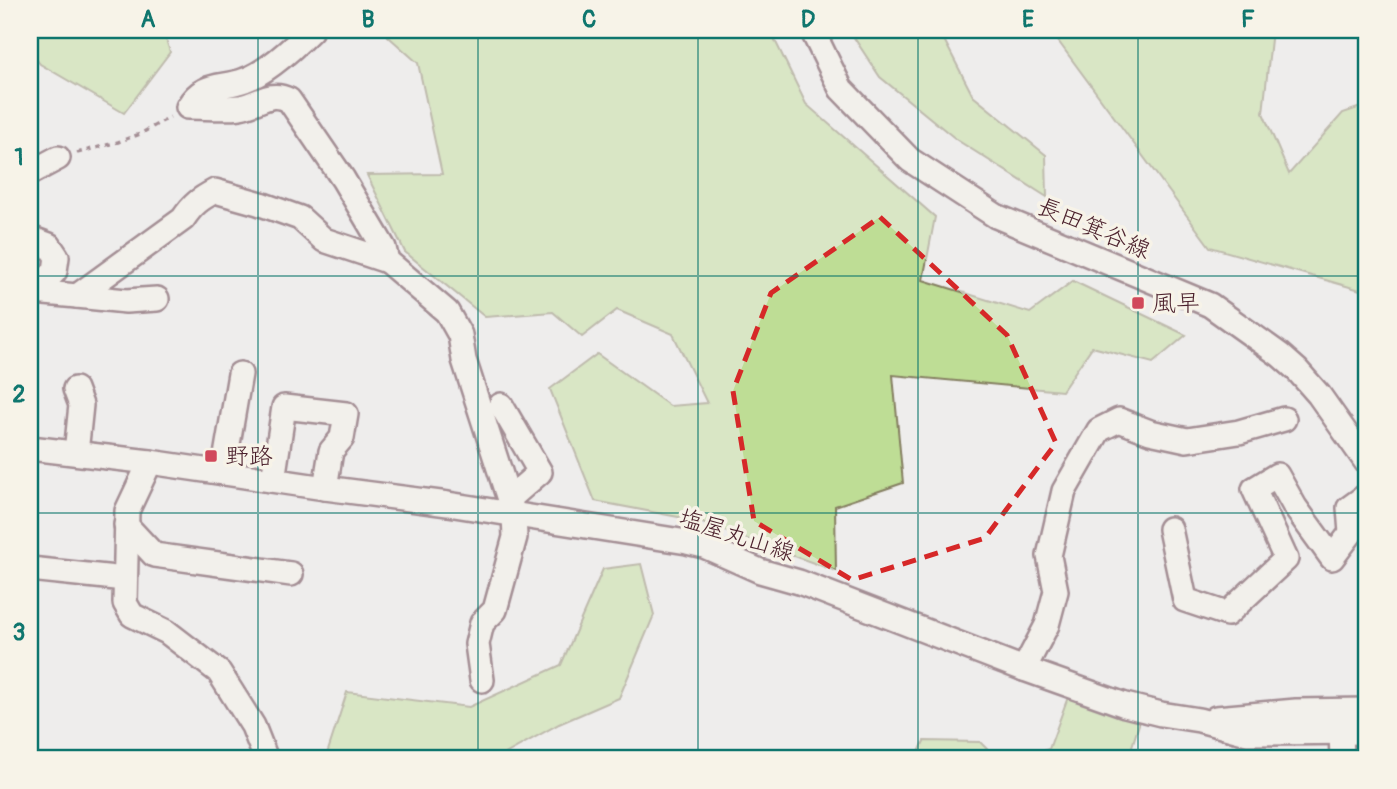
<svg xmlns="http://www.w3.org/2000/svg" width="1397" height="789" viewBox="0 0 1397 789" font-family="Pangolin,'Klee One',sans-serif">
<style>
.green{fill:#bedd95;stroke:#847e60;stroke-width:2}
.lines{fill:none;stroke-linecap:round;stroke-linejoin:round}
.river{stroke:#91d2f2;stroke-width:35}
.minor-casing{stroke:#4a1f2b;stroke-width:28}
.path{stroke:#4a1f2b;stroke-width:3.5;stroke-dasharray:5 5;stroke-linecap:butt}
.minor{stroke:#f7f3e8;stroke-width:23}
.marked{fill:none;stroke:#d62828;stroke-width:5;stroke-dasharray:14 9;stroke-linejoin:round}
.grid{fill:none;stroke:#0f766e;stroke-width:2;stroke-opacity:0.55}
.poi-dot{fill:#d1495b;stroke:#f7f3e8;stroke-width:2.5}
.labels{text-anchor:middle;stroke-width:7;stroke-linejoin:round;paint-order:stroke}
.street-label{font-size:24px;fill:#4a1f2b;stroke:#f7f3e8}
.poi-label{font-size:24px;fill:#4a1f2b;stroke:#f7f3e8;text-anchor:start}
.neatline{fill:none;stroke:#0f766e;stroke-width:2.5}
.grid-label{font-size:23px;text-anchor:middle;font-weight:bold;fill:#0f766e}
</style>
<rect width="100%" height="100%" fill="#eeedec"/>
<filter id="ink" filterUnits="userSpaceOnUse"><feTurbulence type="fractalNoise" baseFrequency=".0143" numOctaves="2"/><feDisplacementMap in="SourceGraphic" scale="14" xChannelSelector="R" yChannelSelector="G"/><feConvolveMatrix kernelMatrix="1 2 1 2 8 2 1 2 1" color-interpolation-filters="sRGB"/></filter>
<g filter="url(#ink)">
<g class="green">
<path d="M 30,30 L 163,30 L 170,52 L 124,113 L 40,64 L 30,51 Z"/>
<path d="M 381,30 L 770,30 L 806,104 L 935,217 L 923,280 L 1030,313 L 1073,281 L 1186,335 L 1153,363 L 1092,347 L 1062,391 L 893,375 L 903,483 L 835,506 L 836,571 L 694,520 L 595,501 L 550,389 L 597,354 L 670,406 L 707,403 L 673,334 L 617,310 L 582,337 L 553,312 L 485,317 L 405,252 L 367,175 L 442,174 L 418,63 Z"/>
<path d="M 849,30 L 939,30 L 973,96 L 1046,155 L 1047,197 L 957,140 L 880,77 Z"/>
<path d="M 1050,30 L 1272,30 L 1263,113 L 1289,174 L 1343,113 L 1367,105 L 1367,292 L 1210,247 Z"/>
<path d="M 641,564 L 654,615 L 619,698 L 559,724 L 496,759 L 336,759 L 327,754 L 347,692 L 469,707 L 561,665 L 603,569 Z"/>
<path d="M 1068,697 L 1140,721 L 1128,759 L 1013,759 L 1049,749 Z"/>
<path d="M 924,741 L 980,742 L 997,759 L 916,759 Z"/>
</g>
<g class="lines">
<path class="river" d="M 30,265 L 39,276"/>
<defs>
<g id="minor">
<path d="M 311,30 C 295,46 267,72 245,80 C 222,89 203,81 188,107 C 205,107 224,109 240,107 C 259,104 270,90 289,100 L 343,179 L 384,248 L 387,261 L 447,312 L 460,335 L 464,360 L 514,515 L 515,537 L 495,610 L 482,623 L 477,644 L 482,680"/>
<path d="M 812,30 L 841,89 L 910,160 L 996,216 L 1210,305 L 1280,355 L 1297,370 L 1319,395 L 1367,463"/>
<path d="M 30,173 L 58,158"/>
<path d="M 30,238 L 49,245 L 57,257 L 55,271 L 30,296"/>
<path d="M 34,292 L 77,296 L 183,219 C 193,204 200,199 215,191 L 258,203 L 300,218 L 324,240 L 387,261"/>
<path d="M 77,296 L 126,301 L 157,299"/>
<path d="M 75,389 L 81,405 L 76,453"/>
<path d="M 501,405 L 540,472 L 509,499"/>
<path d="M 30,448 L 150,462 L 325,488 L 448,504 L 687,542 L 704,546 L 760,571 L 799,582 L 1024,669 L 1125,705 L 1161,714 L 1199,720 L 1247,733 L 1367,732"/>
<path d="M 150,462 L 127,511 L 125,603 L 132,615 L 167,632 L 219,672 L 253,726 L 266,759"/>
<path d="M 223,473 L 240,374"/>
<path d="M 273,480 L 284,407 L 346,414 L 342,438 L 331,451 L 325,488"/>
<path d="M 126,525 L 154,555 L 291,574"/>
<path d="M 1170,529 L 1185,600 L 1227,614 L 1286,559 L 1254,489 L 1277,475 L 1295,507 L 1332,558 L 1351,533 L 1349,508 L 1367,495"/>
<path d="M 30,569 L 125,579"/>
<path d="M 1024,669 L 1047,625 L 1056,591 L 1049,556 L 1064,491 L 1099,430 L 1119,420 L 1150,432 L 1187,440 L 1239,432 L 1284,419"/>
<path d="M 1216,718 L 1296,711 L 1367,710"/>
<path d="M 1341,732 L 1342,759"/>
</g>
</defs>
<use href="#minor" class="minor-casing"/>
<path class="path" d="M 77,153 L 118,142 L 140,134 L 170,117"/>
<use href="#minor" class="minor"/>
</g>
</g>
<path d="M0 0H1397V789H0ZM 880,217 L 1007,335 L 1056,443 L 985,538 L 852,580 L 754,521 L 733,391 L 771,293 Z" fill="#eeedec" fill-opacity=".55" fill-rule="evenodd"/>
<path class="marked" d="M 880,217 L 1007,335 L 1056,443 L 985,538 L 852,580 L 754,521 L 733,391 L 771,293 Z"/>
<path class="grid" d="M 258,30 L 258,759M 478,30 L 478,759M 698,30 L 698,759M 918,30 L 918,759M 1138,30 L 1138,759M 30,276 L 1367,276M 30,513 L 1367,513"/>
<g class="poi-dot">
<rect x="1131" y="296" width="14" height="14" rx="3.5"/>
<rect x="204" y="449" width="14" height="14" rx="3.5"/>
</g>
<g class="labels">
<g class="street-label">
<text transform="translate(1094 228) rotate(23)" y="8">長田箕谷線</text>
<text transform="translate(737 535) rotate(18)" y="8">塩屋丸山線</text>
</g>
<g class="poi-label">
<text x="1152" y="311">風早</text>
<text x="225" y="464">野路</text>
</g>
</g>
<rect width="1397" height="789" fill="none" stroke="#f7f3e8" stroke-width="77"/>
<rect x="38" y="38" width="1320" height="712" class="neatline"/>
<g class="grid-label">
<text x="148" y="27">A</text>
<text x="368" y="27">B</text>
<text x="589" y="27">C</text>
<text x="808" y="27">D</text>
<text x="1028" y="27">E</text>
<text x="1248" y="27">F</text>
<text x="19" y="165">1</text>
<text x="19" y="402">2</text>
<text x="19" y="640">3</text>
</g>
</svg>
